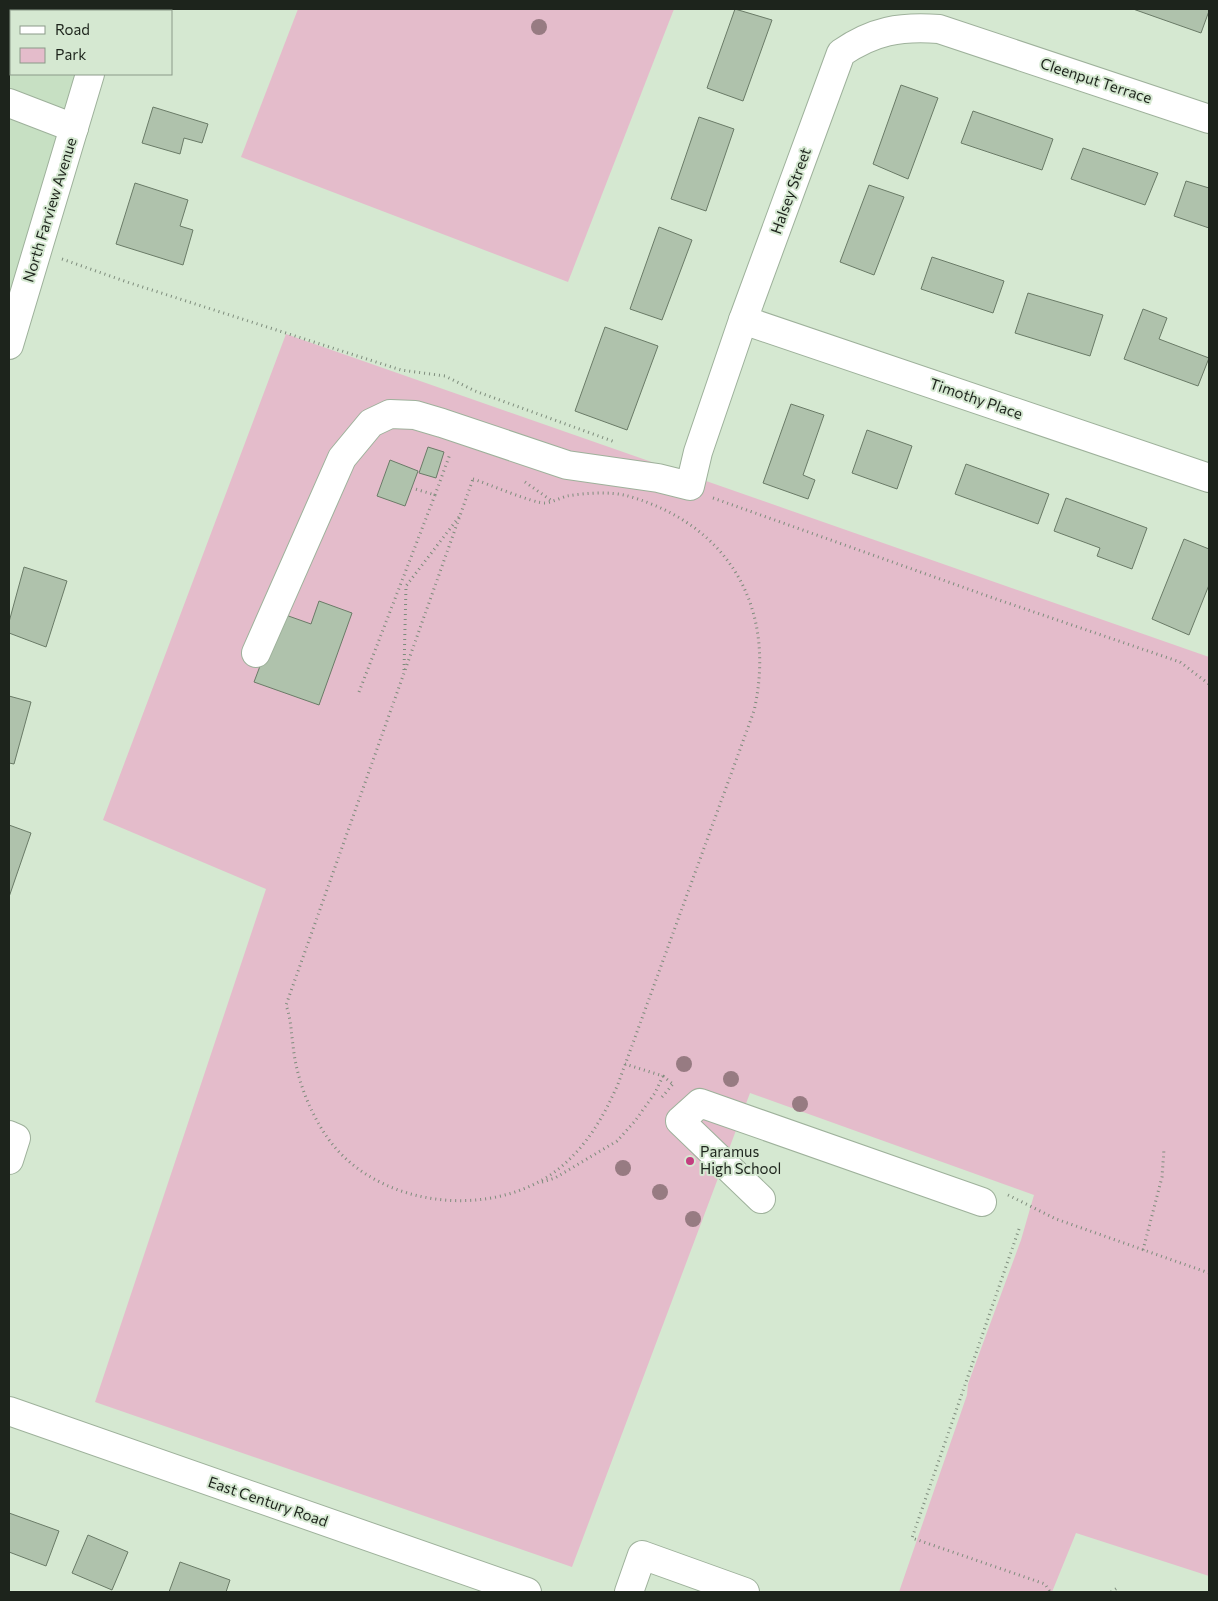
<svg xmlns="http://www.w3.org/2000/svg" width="1218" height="1601" viewBox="0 0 1218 1601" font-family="Commissioner,sans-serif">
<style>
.built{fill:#c7e0c3}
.green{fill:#e4bccb}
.building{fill:#afc2ac;stroke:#6a7b67}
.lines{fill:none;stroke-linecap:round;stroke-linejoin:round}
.minor-casing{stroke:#9eb19b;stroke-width:30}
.path{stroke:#7e8c7c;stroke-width:3;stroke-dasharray:1 4;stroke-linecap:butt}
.minor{stroke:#fff;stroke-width:28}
.tree{fill:#977b82}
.poi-dot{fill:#c33e80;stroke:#d5e8d1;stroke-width:2}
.labels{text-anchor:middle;stroke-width:4;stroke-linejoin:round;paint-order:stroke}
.street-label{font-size:15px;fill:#1d241c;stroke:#d5e8d1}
.poi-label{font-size:15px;fill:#1d241c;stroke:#d5e8d1;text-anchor:start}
</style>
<rect width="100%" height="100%" fill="#d5e8d1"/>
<path class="built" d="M 9,9 L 110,9 L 109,11 L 11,11 L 11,74 L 90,74 L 9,345 Z"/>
<g class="green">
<path d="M 298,9 L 674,9 L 568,282 L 241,157 Z"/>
<path d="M 286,334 L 1209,657 L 1209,1576 L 1076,1533 L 1052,1592 L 899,1592 L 967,1395 L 968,1384 L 1021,1240 L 1034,1195 L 750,1093 L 572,1567 L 95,1402 L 266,889 L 103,820 Z"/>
</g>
<g class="building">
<path d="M 735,9 L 772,20 L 743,101 L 707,88 Z"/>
<path d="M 1133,9 L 1209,9 L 1209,11 L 1201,33 Z"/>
<path d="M 901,85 L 938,98 L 908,179 L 873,164 Z"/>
<path d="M 153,107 L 208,124 L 202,143 L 184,138 L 180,154 L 142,143 Z"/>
<path d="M 973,111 L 1053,139 L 1042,170 L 961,143 Z"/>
<path d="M 699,117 L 734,129 L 706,211 L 671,199 Z"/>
<path d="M 1083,148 L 1158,173 L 1145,205 L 1071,179 Z"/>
<path d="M 1186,181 L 1209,188 L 1209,228 L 1174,216 Z"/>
<path d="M 135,183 L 188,200 L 180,226 L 193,230 L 183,265 L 116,244 Z"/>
<path d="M 869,185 L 904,197 L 874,275 L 840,262 Z"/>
<path d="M 659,227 L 692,240 L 662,320 L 630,309 Z"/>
<path d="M 932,257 L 1004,281 L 993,313 L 921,289 Z"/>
<path d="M 1028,293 L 1103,315 L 1090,356 L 1015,333 Z"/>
<path d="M 1143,309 L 1167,318 L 1159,339 L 1209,358 L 1198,386 L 1124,359 Z"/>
<path d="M 605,327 L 658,346 L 627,430 L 575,411 Z"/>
<path d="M 791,404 L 824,415 L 803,475 L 815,480 L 808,499 L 763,483 Z"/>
<path d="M 867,430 L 912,446 L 897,489 L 852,473 Z"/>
<path d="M 428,447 L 444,452 L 436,478 L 419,473 Z"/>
<path d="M 390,460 L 418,471 L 405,506 L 377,496 Z"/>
<path d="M 966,464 L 1049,494 L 1038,524 L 955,494 Z"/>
<path d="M 1066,498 L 1147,528 L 1132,569 L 1097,556 L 1100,548 L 1054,531 Z"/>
<path d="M 1184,539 L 1209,549 L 1209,585 L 1189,635 L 1152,619 Z"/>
<path d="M 24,567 L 67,581 L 46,647 L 9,633 L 9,622 Z"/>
<path d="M 319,601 L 352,613 L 319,705 L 254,682 L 280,613 L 311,624 Z"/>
<path d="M 9,696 L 31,702 L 14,764 L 9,763 Z"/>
<path d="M 9,825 L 31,833 L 9,897 Z"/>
<path d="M 9,1513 L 59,1531 L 46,1566 L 9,1552 Z"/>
<path d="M 88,1535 L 128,1552 L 112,1590 L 72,1573 Z"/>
<path d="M 180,1562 L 230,1580 L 226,1592 L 169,1592 Z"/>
</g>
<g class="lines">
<defs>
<g id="minor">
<path d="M 109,11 L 110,9"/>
<path d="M 9,103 L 74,128"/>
<path d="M 743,320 L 1209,478"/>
<path d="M 9,345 L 90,74"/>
<path d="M 256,653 L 342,458 L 371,423 L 390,414 L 415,415 L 442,423 L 567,465 L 658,478 L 690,486 L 698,452 L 743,320 L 841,53 C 873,31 900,26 939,29 L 1209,119"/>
<path d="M 9,1135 L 16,1138 L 9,1160"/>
<path d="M 761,1199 L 680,1121 L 700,1103 L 982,1202"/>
<path d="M 9,1411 L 527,1592"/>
<path d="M 629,1592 L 642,1555 L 745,1592"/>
</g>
</defs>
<use href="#minor" class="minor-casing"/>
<g class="path">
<path d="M 62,259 L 130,283 L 401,370 L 445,376 L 475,391 L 615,442"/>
<path d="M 473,479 C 486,483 535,504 545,503 C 553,502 560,498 567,496 C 585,493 610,491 628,496 C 730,525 777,609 754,711 L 618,1084 C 604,1116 588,1144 561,1167 C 494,1222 376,1208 327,1137 C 309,1111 296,1077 293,1045 C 291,1031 291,1019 286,1005 Z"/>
<path d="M 525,482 L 552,501"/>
<path d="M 435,495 L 450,454"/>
<path d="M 713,498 L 996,599 L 1180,662 L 1209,684"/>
<path d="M 404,670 L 406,586 L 459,517"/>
<path d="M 359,692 L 435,495 L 412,488"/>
<path d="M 663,1076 L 674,1085"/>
<path d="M 662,1097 L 673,1084"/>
<path d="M 542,1182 L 555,1178 L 617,1141 L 635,1121 L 655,1093 L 663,1076 L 625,1064"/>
<path d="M 1008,1195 L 1056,1219 L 1209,1273"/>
<path d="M 1019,1229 L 912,1538 L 1045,1584 L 1050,1592"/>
<path d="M 1143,1250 L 1162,1177 L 1164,1149"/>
<path d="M 1111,1592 L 1119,1587"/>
</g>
<use href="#minor" class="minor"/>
</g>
<g class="tree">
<circle cx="539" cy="27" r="8"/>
<circle cx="684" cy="1064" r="8"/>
<circle cx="731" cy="1079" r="8"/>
<circle cx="800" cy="1104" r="8"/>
<circle cx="623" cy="1168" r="8"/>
<circle cx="660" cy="1192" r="8"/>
<circle cx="693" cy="1219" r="8"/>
</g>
<circle class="poi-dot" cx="690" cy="1161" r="5"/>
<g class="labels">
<g class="street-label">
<text transform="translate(1096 81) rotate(18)" y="5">Cleenput Terrace</text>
<text transform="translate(791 191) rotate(-70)" y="5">Halsey Street</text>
<text transform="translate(50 210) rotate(-73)" y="5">North Farview Avenue</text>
<text transform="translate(976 399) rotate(19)" y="5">Timothy Place</text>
<text transform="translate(268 1502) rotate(19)" y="5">East Century Road</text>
</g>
<g class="poi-label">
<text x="700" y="1157">Paramus<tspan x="700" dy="17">High School</tspan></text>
</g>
</g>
<rect width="1218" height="1601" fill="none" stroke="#1d241c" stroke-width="20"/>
<rect x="10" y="10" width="162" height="65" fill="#d5e8d1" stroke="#8b9a89"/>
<rect x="20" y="26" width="25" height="8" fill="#ffffff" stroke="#8b9a89"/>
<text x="55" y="35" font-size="15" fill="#1d241c">Road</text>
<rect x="20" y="48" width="25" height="15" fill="#e4bccb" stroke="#8b9a89"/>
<text x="55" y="60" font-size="15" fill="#1d241c">Park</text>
</svg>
